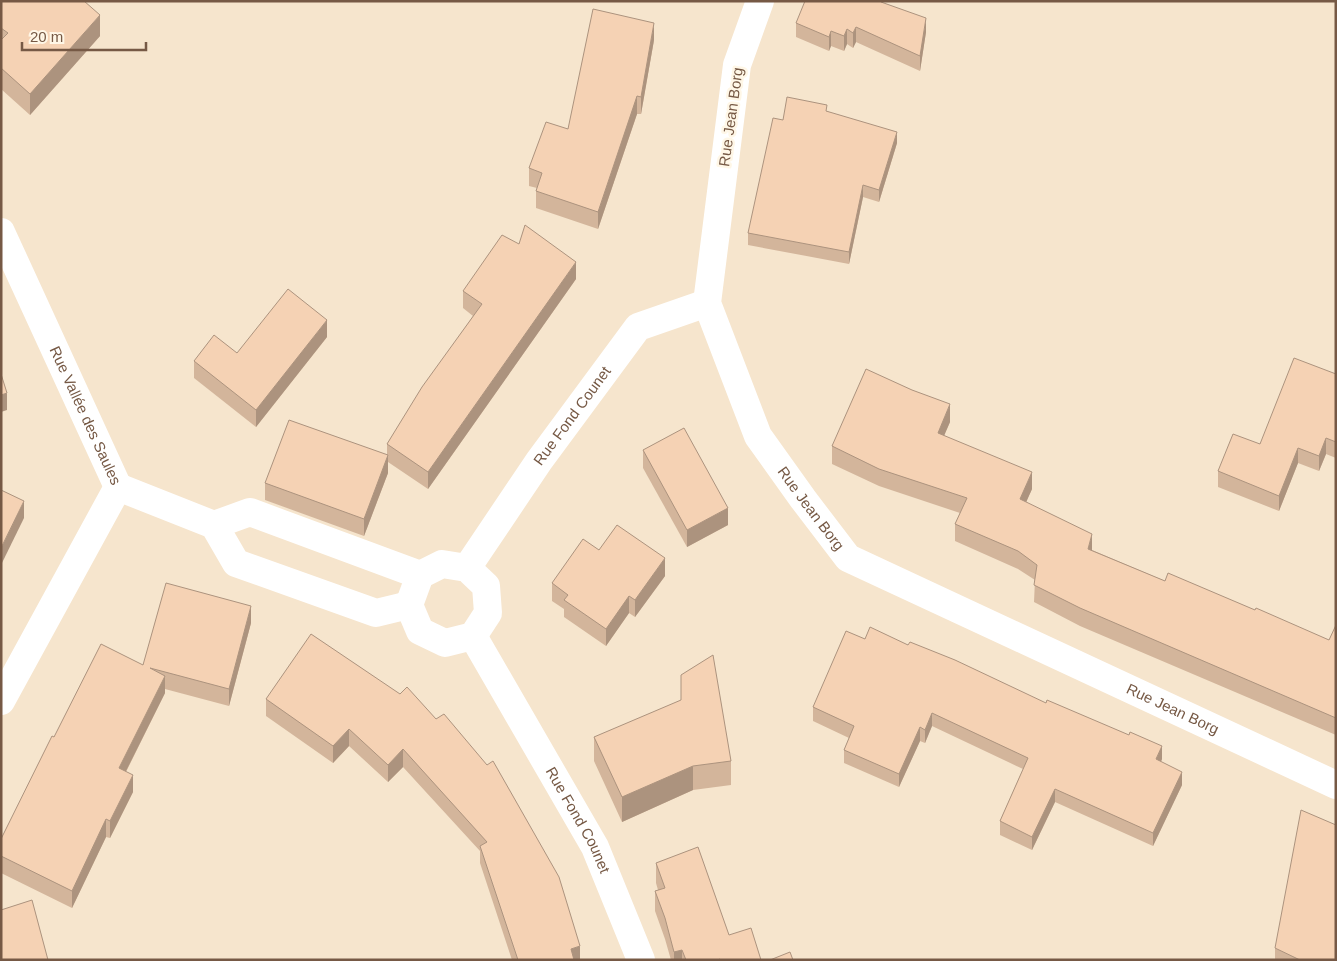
<svg xmlns="http://www.w3.org/2000/svg" width="1337" height="961" viewBox="0 0 1337 961" font-family="Arial,sans-serif">
<style>
.residential{fill:#f6e5cd}
.lines{fill:none;stroke-linecap:round;stroke-linejoin:round}
.minor{stroke:#fff;stroke-width:28}
.wall{fill:#d3b59b}
.shaded-wall{fill:#ac937e}
.building{fill:#f5d2b4;stroke:#ac937e}
.labels{text-anchor:middle;stroke-width:5;stroke-linejoin:round;paint-order:stroke}
.street-label{font-size:15px;fill:#765945;stroke:#fff7e7}
</style>
<rect width="100%" height="100%" fill="#fef3df"/>
<rect class="residential" x="1" y="1" width="1335" height="959"/>
<g class="lines">
<g class="minor">
<path id="s1" d="M 760,1 L 737,65 L 707,303 L 758,436 L 803,499 L 848,558 L 1336,785"/>
<path id="s2" d="M 1,232 L 118,487"/>
<path d="M 118,487 L 214,525 L 236,563 L 376,613 L 409,605"/>
<path d="M 214,525 L 250,512 L 420,575"/>
<path d="M 442,564 L 467,568 L 486,586 L 488,613 L 473,636 L 445,643 L 420,631 L 409,605 L 420,575 Z"/>
<path id="s3" d="M 467,568 L 539,461 L 638,327 L 707,303"/>
<path id="s4" d="M 473,636 L 595,847 L 641,960"/>
<path d="M 1,701 L 118,487"/>
</g>
</g>
<g class="wall">
<path d="M 1,1 L 100,36 L 30,115 L 1,89 Z"/>
<path d="M 886,4 L 926,32 L 920,71 L 856,42 L 853,48 L 847,44 L 844,51 L 831,46 L 829,51 L 796,37 L 796,23 Z"/>
<path d="M 654,40 L 641,114 L 637,114 L 598,229 L 536,208 L 536,191 L 537,188 L 529,186 L 529,168 L 568,129 Z"/>
<path d="M 827,111 L 897,143 L 879,202 L 863,197 L 849,264 L 748,245 L 748,233 L 783,120 Z"/>
<path d="M 576,279 L 428,489 L 388,462 L 388,473 L 364,536 L 265,500 L 265,483 L 387,455 L 387,444 L 473,316 L 463,308 L 463,291 Z"/>
<path d="M 327,337 L 256,427 L 194,378 L 194,361 Z"/>
<path d="M 1336,374 L 1336,458 L 1326,454 L 1319,471 L 1298,463 L 1279,511 L 1218,487 L 1218,471 L 1260,444 Z"/>
<path d="M 912,390 L 950,422 L 944,435 L 1032,489 L 1026,502 L 1092,550 L 1165,581 L 1255,610 L 1329,640 L 1336,625 L 1336,735 L 1080,626 L 1034,602 L 1035,580 L 1018,569 L 955,541 L 955,524 L 960,513 L 879,486 L 832,464 L 832,446 Z"/>
<path d="M 643,450 L 728,525 L 687,547 L 643,468 Z"/>
<path d="M 599,550 L 665,576 L 635,617 L 629,613 L 606,646 L 564,617 L 564,609 L 552,601 L 552,583 Z"/>
<path d="M 251,623 L 229,706 L 165,689 L 165,693 L 126,772 L 133,792 L 110,838 L 106,837 L 72,908 L 1,873 L 1,839 L 54,737 L 143,665 Z"/>
<path d="M 865,639 L 908,645 L 1162,759 L 1161,762 L 1182,785 L 1153,846 L 1055,802 L 1032,850 L 1000,835 L 1000,821 L 1023,769 L 932,726 L 925,743 L 920,741 L 899,787 L 844,763 L 844,750 L 849,738 L 813,721 L 813,707 Z"/>
<path d="M 400,694 L 580,960 L 512,960 L 480,863 L 480,851 L 403,767 L 388,782 L 349,746 L 333,763 L 266,716 L 266,699 Z"/>
<path d="M 594,737 L 731,761 L 731,785 L 693,790 L 622,822 L 594,761 Z"/>
<path d="M 656,863 L 729,935 L 761,960 L 671,960 L 665,939 L 655,911 L 655,891 L 658,890 L 656,883 Z"/>
<path d="M 1275,948 L 1336,960 L 1276,960 L 1275,959 Z"/>
</g>
<g class="shaded-wall">
<path d="M 100,15 L 100,36 L 30,115 L 30,94 Z"/>
<path d="M 926,18 L 926,32 L 920,71 L 920,56 Z"/>
<path d="M 654,23 L 654,40 L 641,114 L 641,97 Z"/>
<path d="M 856,27 L 856,42 L 853,48 L 853,33 Z"/>
<path d="M 847,29 L 847,44 L 844,51 L 844,36 Z"/>
<path d="M 831,31 L 831,46 L 829,51 L 829,37 Z"/>
<path d="M 637,96 L 637,114 L 598,229 L 598,212 Z"/>
<path d="M 897,132 L 897,143 L 879,202 L 879,190 Z"/>
<path d="M 863,185 L 863,197 L 849,264 L 849,252 Z"/>
<path d="M 576,262 L 576,279 L 428,489 L 428,472 Z"/>
<path d="M 327,320 L 327,337 L 256,427 L 256,410 Z"/>
<path d="M 7,393 L 7,410 L 1,412 L 1,395 Z"/>
<path d="M 950,404 L 950,422 L 938,450 L 938,433 Z"/>
<path d="M 1326,438 L 1326,454 L 1319,471 L 1319,456 Z"/>
<path d="M 1298,448 L 1298,463 L 1279,511 L 1279,496 Z"/>
<path d="M 388,455 L 388,473 L 364,536 L 364,519 Z"/>
<path d="M 1032,472 L 1032,489 L 1020,516 L 1020,499 Z"/>
<path d="M 24,501 L 24,518 L 1,565 L 1,548 Z"/>
<path d="M 728,508 L 728,525 L 687,547 L 687,530 Z"/>
<path d="M 1092,534 L 1092,551 L 1088,549 Z"/>
<path d="M 665,558 L 665,576 L 635,617 L 635,600 Z"/>
<path d="M 629,596 L 629,613 L 606,646 L 606,629 Z"/>
<path d="M 251,606 L 251,623 L 229,706 L 229,689 Z"/>
<path d="M 165,676 L 165,693 L 119,785 L 119,768 Z"/>
<path d="M 932,713 L 932,726 L 925,743 L 925,730 Z"/>
<path d="M 920,727 L 920,741 L 899,787 L 899,774 Z"/>
<path d="M 349,729 L 349,746 L 333,763 L 333,746 Z"/>
<path d="M 1162,746 L 1162,759 L 1156,773 L 1156,759 Z"/>
<path d="M 403,749 L 403,767 L 388,782 L 388,765 Z"/>
<path d="M 693,766 L 693,790 L 622,822 L 622,797 Z"/>
<path d="M 1182,772 L 1182,785 L 1153,846 L 1153,833 Z"/>
<path d="M 133,775 L 133,792 L 110,838 L 110,821 Z"/>
<path d="M 1055,789 L 1055,802 L 1032,850 L 1032,837 Z"/>
<path d="M 106,819 L 106,837 L 72,908 L 72,891 Z"/>
<path d="M 580,946 L 580,960 L 571,960 L 571,949 Z"/>
<path d="M 682,950 L 682,960 L 674,960 L 674,952 Z"/>
</g>
<g class="building">
<path d="M 1,1 L 84,1 L 100,15 L 30,94 L 1,68 L 1,40 L 8,33 L 1,28 Z"/>
<path d="M 805,1 L 882,1 L 881,2 L 926,18 L 920,56 L 856,27 L 853,33 L 847,29 L 844,36 L 831,31 L 829,37 L 796,23 Z"/>
<path d="M 593,9 L 654,23 L 641,97 L 637,96 L 598,212 L 536,191 L 542,173 L 529,168 L 546,122 L 568,129 Z"/>
<path d="M 787,97 L 827,105 L 826,111 L 897,132 L 879,190 L 863,185 L 849,252 L 748,233 L 773,118 L 783,120 Z"/>
<path d="M 525,225 L 576,262 L 428,472 L 387,444 L 422,387 L 482,304 L 463,291 L 502,235 L 519,244 Z"/>
<path d="M 288,289 L 327,320 L 256,410 L 194,361 L 214,335 L 237,353 Z"/>
<path d="M 1294,358 L 1336,374 L 1336,442 L 1326,438 L 1319,456 L 1298,448 L 1279,496 L 1218,471 L 1233,434 L 1260,444 Z"/>
<path d="M 866,369 L 912,390 L 950,404 L 938,433 L 1032,472 L 1020,499 L 1092,534 L 1088,549 L 1165,581 L 1168,573 L 1255,610 L 1256,608 L 1329,640 L 1336,625 L 1336,718 L 1080,608 L 1034,585 L 1037,565 L 1018,551 L 955,524 L 967,498 L 879,469 L 832,446 Z"/>
<path d="M 1,374 L 7,393 L 1,395 Z"/>
<path d="M 289,420 L 388,455 L 364,519 L 265,483 Z"/>
<path d="M 684,428 L 728,508 L 687,530 L 643,450 Z"/>
<path d="M 1,490 L 24,501 L 1,548 Z"/>
<path d="M 617,525 L 665,558 L 635,600 L 629,596 L 606,629 L 564,600 L 568,595 L 552,583 L 583,539 L 599,550 Z"/>
<path d="M 166,583 L 251,606 L 229,689 L 150,668 L 165,676 L 119,768 L 133,775 L 110,821 L 106,819 L 72,891 L 1,856 L 1,839 L 52,736 L 54,737 L 101,644 L 143,665 Z"/>
<path d="M 870,627 L 908,645 L 910,642 L 955,660 L 1046,703 L 1047,700 L 1129,735 L 1130,732 L 1162,746 L 1156,759 L 1182,772 L 1153,833 L 1055,789 L 1032,837 L 1000,821 L 1028,758 L 932,713 L 925,730 L 920,727 L 899,774 L 844,750 L 854,726 L 813,707 L 846,631 L 865,639 Z"/>
<path d="M 311,634 L 400,694 L 407,687 L 436,719 L 444,714 L 487,765 L 493,761 L 559,877 L 580,946 L 571,949 L 574,960 L 518,960 L 480,846 L 487,842 L 403,749 L 388,765 L 349,729 L 333,746 L 266,699 Z"/>
<path d="M 713,655 L 731,761 L 693,766 L 622,797 L 594,737 L 681,700 L 681,675 Z"/>
<path d="M 1301,810 L 1336,825 L 1336,960 L 1300,960 L 1275,948 Z"/>
<path d="M 698,847 L 729,935 L 751,928 L 761,960 L 720,960 L 720,959 L 718,960 L 686,960 L 682,950 L 674,952 L 665,918 L 655,891 L 665,888 L 656,863 Z"/>
<path d="M 32,900 L 48,960 L 1,960 L 1,910 Z"/>
<path d="M 790,952 L 793,960 L 770,960 Z"/>
</g>
<g class="labels">
<g class="street-label">
<text transform="translate(731 117) rotate(-82)" y="5">Rue Jean Borg</text>
<text dy="5" stroke="none"><textPath href="#s2" startOffset="202">Rue Vallée des Saules</textPath></text>
<text dy="5" stroke="none"><textPath href="#s3" startOffset="185">Rue Fond Counet</textPath></text>
<text dy="5" stroke="none"><textPath href="#s1" startOffset="540">Rue Jean Borg</textPath></text>
<text dy="5" stroke="none"><textPath href="#s1" startOffset="960">Rue Jean Borg</textPath></text>
<text dy="5" stroke="none"><textPath href="#s4" startOffset="212">Rue Fond Counet</textPath></text>
</g>
</g>
<rect width="1337" height="961" fill="none" stroke="#765945" stroke-width="5"/>
<path d="M22 42v8h124v-8" fill="none" stroke="#765945" stroke-width="2.5"/>
<text x="30" y="42" font-size="15" fill="#765945" stroke="#fff7e7" stroke-width="4" paint-order="stroke">20 m</text>
</svg>
